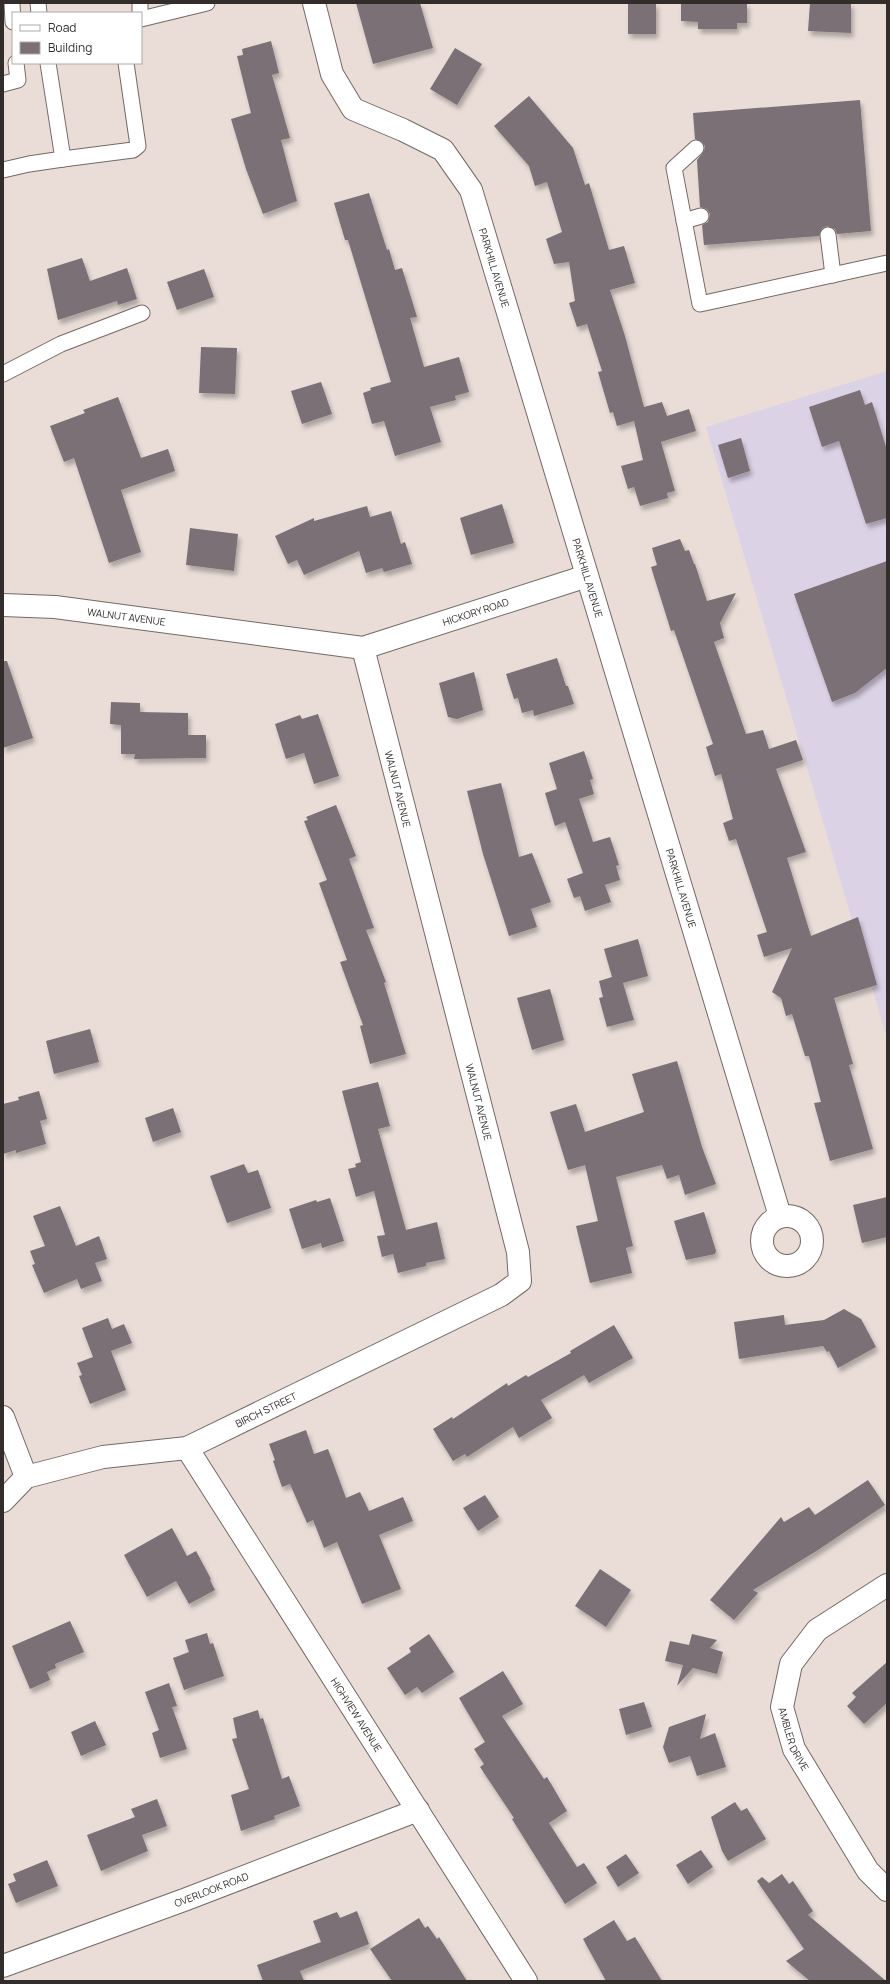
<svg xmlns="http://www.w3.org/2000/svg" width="890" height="1984" viewBox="0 0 890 1984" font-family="Manrope,sans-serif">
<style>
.commercial{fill:#dcd2e6}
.building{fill:#7a7075;filter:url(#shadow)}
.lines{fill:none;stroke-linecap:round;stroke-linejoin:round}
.service-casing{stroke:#746965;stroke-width:17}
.minor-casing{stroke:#746965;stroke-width:24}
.service{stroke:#fff;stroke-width:15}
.minor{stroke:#fff;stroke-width:22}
.labels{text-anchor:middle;stroke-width:4;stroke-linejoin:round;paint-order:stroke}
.street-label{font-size:10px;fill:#322d2b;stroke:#fff}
</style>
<defs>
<filter id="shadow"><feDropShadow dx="2.5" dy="4.5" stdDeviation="2" flood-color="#0004"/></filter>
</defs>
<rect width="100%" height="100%" fill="#eaddd8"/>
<path class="commercial" d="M 887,371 L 887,1038 L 706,427 Z"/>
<g class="building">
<path d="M 356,3 L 420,3 L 433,48 L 373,64 Z"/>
<rect x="628" y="3" width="28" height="31"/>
<path d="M 681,3 L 747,3 L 747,23 L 737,23 L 737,29 L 698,29 L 698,22 L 681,21 Z"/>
<path d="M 810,3 L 851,3 L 851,33 L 808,31 Z"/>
<path d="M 271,41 L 279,73 L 272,75 L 290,138 L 281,140 L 297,201 L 263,214 L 246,169 L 231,119 L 251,113 L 237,56 L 243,55 L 242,49 Z"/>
<path d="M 455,48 L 482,64 L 457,105 L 430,89 Z"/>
<path d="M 529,96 L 573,148 L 585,185 L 589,183 L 609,250 L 624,246 L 635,283 L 610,290 L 625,336 L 644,407 L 662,402 L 667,416 L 689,409 L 696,431 L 661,442 L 675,491 L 667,493 L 668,498 L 640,506 L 634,487 L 628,489 L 621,466 L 643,460 L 634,421 L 617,426 L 613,412 L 610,413 L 598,372 L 602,371 L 587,324 L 577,327 L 569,303 L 575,301 L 569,262 L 554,264 L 546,239 L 562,232 L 547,182 L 535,186 L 529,166 L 494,126 Z"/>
<path d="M 860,100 L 871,231 L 837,234 L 835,229 L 827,226 L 822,228 L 819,236 L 704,245 L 702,225 L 708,222 L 710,214 L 707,209 L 700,207 L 697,160 L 704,151 L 705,146 L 702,142 L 695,139 L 693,113 Z"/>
<path d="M 369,193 L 387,250 L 389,249 L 395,270 L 402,268 L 417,317 L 410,318 L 424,367 L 459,357 L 469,392 L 455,396 L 456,400 L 430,407 L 441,442 L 395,456 L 384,421 L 372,424 L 363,393 L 371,390 L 370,388 L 391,382 L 348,240 L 345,240 L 334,203 Z"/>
<path d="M 82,258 L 90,281 L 127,268 L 137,299 L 118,305 L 117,301 L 58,320 L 47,269 Z"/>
<path d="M 204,269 L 214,297 L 177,310 L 167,282 Z"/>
<path d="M 201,347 L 237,348 L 235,394 L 199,393 Z"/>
<path d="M 321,382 L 332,414 L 302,424 L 291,391 Z"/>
<path d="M 860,390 L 865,405 L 872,402 L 887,450 L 887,518 L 866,524 L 839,441 L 822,447 L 809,407 Z"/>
<path d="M 118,397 L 141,458 L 168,449 L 175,471 L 121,490 L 141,552 L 109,563 L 74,458 L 64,462 L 50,426 L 85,413 L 83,410 Z"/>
<path d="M 741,438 L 750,471 L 728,478 L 718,445 Z"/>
<path d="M 502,504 L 514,543 L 471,555 L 460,518 Z"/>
<path d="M 367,506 L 370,517 L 391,511 L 401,544 L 405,542 L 412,564 L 384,572 L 382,568 L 366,573 L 359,551 L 304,575 L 297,560 L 288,564 L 275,536 L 314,518 L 314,521 Z"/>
<path d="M 190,528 L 238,534 L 234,571 L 186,565 Z"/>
<path d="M 680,539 L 685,551 L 689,550 L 694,564 L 695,564 L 707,601 L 736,593 L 720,623 L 724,638 L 714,642 L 746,734 L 763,730 L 769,749 L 796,740 L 803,760 L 776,769 L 806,852 L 787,858 L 811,936 L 858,917 L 877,985 L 834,998 L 853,1064 L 849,1065 L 873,1149 L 830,1161 L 814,1103 L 821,1102 L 809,1056 L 805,1056 L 792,1014 L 786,1016 L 781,998 L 772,992 L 792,948 L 764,957 L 757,935 L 767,932 L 736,839 L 729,841 L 723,823 L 733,819 L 721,774 L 715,776 L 706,747 L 713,744 L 674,630 L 671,631 L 651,567 L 657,565 L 652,548 Z"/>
<path d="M 887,561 L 887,668 L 855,693 L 832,702 L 794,594 Z"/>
<path d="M 557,658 L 566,686 L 568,686 L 574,704 L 534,716 L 533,710 L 522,713 L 518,698 L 514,699 L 506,674 Z"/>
<path d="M 3,661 L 7,661 L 33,738 L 3,748 Z"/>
<path d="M 474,672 L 483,710 L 457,719 L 448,717 L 439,683 Z"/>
<path d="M 111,702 L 140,703 L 140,712 L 188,713 L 188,735 L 206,735 L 206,758 L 134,759 L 135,754 L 121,754 L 121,725 L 110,724 Z"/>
<path d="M 318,714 L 339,776 L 314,784 L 304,753 L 286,759 L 275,724 L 300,715 L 302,719 Z"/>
<path d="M 584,751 L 593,779 L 590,780 L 594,794 L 579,799 L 593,842 L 610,837 L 619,865 L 616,866 L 620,880 L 605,885 L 611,902 L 585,911 L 580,896 L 574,898 L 567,879 L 583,873 L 565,822 L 555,826 L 545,793 L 557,789 L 549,763 Z"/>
<path d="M 501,783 L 519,857 L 532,853 L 551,902 L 531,909 L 537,927 L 509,936 L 483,854 L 467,791 Z"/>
<path d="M 336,805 L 356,856 L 349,859 L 374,928 L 366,930 L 386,982 L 384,983 L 406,1054 L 370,1064 L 360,1026 L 363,1025 L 340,962 L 347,960 L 319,883 L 327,880 L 304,821 L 308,820 L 306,817 Z"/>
<path d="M 638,939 L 648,976 L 623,983 L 634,1020 L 607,1027 L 599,998 L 603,997 L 599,981 L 612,977 L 604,949 Z"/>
<path d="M 550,989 L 564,1040 L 532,1050 L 517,998 Z"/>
<path d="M 90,1029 L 99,1062 L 54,1074 L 46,1041 Z"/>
<path d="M 677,1061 L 702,1147 L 716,1184 L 685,1195 L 679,1175 L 667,1179 L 662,1165 L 616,1177 L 633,1246 L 626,1248 L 632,1273 L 590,1283 L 576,1226 L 598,1221 L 585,1165 L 568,1170 L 550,1112 L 576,1104 L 585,1132 L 644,1112 L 632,1074 Z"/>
<path d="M 378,1082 L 390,1126 L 378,1129 L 406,1230 L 437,1222 L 445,1259 L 426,1263 L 426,1266 L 398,1273 L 393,1254 L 382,1257 L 377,1236 L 385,1235 L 374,1191 L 356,1197 L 348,1169 L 356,1167 L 355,1164 L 361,1162 L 342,1091 Z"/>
<path d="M 39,1091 L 47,1119 L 40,1121 L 46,1144 L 16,1153 L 16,1150 L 3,1154 L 3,1104 L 19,1100 L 18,1097 Z"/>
<path d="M 173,1108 L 181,1132 L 153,1142 L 145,1118 Z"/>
<path d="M 244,1164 L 248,1173 L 258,1170 L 271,1208 L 227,1223 L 210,1176 Z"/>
<path d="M 887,1197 L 887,1237 L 862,1243 L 853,1205 Z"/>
<path d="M 330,1198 L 344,1241 L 322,1248 L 321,1243 L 302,1249 L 289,1209 L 316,1200 L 317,1202 Z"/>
<path d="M 60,1206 L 76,1246 L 99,1236 L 107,1259 L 95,1263 L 102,1281 L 81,1289 L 77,1279 L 44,1293 L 32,1265 L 35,1264 L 30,1251 L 45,1246 L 33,1216 Z"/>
<path d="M 704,1212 L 716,1251 L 715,1254 L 686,1260 L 674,1221 Z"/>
<path d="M 844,1309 L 861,1319 L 876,1347 L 838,1368 L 829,1351 L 827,1352 L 823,1346 L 739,1359 L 734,1322 L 784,1315 L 785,1325 L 824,1320 Z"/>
<path d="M 108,1318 L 112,1329 L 124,1324 L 132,1343 L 111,1351 L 126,1390 L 90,1404 L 79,1376 L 82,1375 L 77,1363 L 93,1357 L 82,1328 Z"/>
<path d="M 614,1325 L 633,1358 L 589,1383 L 584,1375 L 541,1400 L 552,1418 L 519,1438 L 513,1427 L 467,1457 L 465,1454 L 453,1461 L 433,1429 L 452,1417 L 453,1419 L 507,1383 L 508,1386 L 526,1375 L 528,1377 L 571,1353 L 570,1351 Z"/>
<path d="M 306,1430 L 314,1454 L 328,1449 L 346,1498 L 360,1492 L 369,1511 L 403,1497 L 413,1521 L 379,1535 L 401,1589 L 362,1604 L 337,1542 L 324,1548 L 313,1520 L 307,1523 L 290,1484 L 282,1487 L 273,1461 L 275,1460 L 269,1444 Z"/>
<path d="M 868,1480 L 885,1505 L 818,1550 L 753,1590 L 758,1593 L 734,1620 L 710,1600 L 781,1517 L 784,1522 L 809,1507 L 815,1515 Z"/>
<path d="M 485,1495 L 499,1517 L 478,1531 L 463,1508 Z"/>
<path d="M 172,1528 L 187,1556 L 196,1551 L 211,1579 L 210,1580 L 215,1590 L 189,1604 L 176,1581 L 147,1597 L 124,1555 Z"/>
<path d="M 600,1569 L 631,1590 L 606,1627 L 575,1606 Z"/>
<path d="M 70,1621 L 84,1652 L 55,1664 L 56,1668 L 47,1672 L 50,1680 L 30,1689 L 12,1646 Z"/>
<path d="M 207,1633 L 210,1644 L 213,1643 L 224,1676 L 184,1690 L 173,1658 L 189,1652 L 185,1640 Z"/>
<path d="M 429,1634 L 454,1672 L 422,1693 L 417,1687 L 405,1695 L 387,1668 L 411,1652 L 409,1648 Z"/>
<path d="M 692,1634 L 717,1640 L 710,1648 L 723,1652 L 717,1674 L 693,1668 L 677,1686 L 683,1665 L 665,1661 L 670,1641 L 689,1645 Z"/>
<path d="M 887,1662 L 887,1703 L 864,1724 L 847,1706 L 856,1697 L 852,1693 Z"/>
<path d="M 503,1671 L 523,1704 L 502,1716 L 544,1779 L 547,1777 L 567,1811 L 549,1823 L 577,1867 L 584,1863 L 597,1883 L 565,1904 L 512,1819 L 514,1818 L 480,1767 L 484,1764 L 474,1749 L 485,1742 L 459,1698 Z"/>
<path d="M 169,1683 L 177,1706 L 172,1707 L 187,1749 L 160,1758 L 152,1733 L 159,1730 L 145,1692 Z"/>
<path d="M 644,1702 L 652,1727 L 626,1735 L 619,1709 Z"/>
<path d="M 258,1710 L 260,1719 L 263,1718 L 282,1779 L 289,1776 L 300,1806 L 274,1816 L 275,1819 L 241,1831 L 231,1795 L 249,1789 L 232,1739 L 237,1738 L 233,1718 Z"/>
<path d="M 706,1714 L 700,1739 L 715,1733 L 726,1767 L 697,1776 L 690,1756 L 669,1763 L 663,1747 L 669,1727 Z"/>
<path d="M 95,1721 L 106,1745 L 81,1756 L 71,1732 Z"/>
<path d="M 157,1799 L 167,1826 L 142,1835 L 148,1851 L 101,1871 L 87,1835 L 135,1817 L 131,1809 Z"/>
<path d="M 735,1802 L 741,1811 L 747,1808 L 766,1839 L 728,1861 L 722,1851 L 711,1817 Z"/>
<path d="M 701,1850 L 713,1867 L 688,1884 L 676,1865 Z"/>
<path d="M 626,1854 L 639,1873 L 618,1887 L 606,1867 Z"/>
<path d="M 47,1860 L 58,1886 L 16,1903 L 8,1884 L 16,1881 L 13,1874 Z"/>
<path d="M 782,1874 L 789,1884 L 793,1881 L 813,1911 L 808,1915 L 886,1981 L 810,1981 L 786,1961 L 804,1949 L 757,1881 L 762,1877 L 769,1883 Z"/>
<path d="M 357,1911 L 369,1944 L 300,1971 L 304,1981 L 263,1981 L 257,1965 L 321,1942 L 313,1921 L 337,1912 L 340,1918 Z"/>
<path d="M 419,1918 L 425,1928 L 428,1926 L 437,1939 L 439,1937 L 467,1981 L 392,1981 L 370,1949 Z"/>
<path d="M 614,1920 L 627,1941 L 635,1937 L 662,1981 L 606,1981 L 583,1939 Z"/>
</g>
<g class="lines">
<defs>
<g id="service">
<path d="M 12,3 L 13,22"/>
<path d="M 38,3 L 39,13"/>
<path d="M 140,3 L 140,13"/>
<path d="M 141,19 L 207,3"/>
<path d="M 48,63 L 63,159 L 133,150 L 138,146 L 126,63"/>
<path d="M 3,84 L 18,80 L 16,63"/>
<path d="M 696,148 L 674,168 L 700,304 L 887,263"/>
<path d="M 3,170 L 29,164 L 63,159"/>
<path d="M 684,221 L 701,216"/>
<path d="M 828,235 L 833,275"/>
<path d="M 3,374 L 61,344 L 142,313"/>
</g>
<g id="minor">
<path id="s1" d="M 314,3 L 332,74 L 353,109 L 403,130 L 443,150 L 471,190 L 780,1216"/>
<path id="s2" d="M 3,605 L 55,607 L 363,648 L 587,576"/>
<circle cx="787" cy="1241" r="25"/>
<path d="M 3,1417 L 26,1477"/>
<path id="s3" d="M 187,1448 L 526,1981"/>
<path id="s4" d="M 3,1501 L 26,1477 L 103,1457 L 187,1448 L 501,1295 L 520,1281 L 518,1252 L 363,648"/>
<path id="s5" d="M 887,1585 L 817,1630 L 791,1664 L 782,1707 L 794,1749 L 868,1871 L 887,1890"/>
<path id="s6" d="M 3,1966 L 184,1900 L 418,1810"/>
</g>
</defs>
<use href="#service" class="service-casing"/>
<use href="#minor" class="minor-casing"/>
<use href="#service" class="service"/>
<use href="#minor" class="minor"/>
</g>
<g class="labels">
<g class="street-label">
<text dy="4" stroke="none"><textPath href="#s1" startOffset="343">PARKHILL AVENUE</textPath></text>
<text dy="4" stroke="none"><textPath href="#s1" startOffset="667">PARKHILL AVENUE</textPath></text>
<text dy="4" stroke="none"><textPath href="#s2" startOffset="481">HICKORY ROAD</textPath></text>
<text dy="4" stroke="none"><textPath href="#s2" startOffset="124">WALNUT AVENUE</textPath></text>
<text transform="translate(398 789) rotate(76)" y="4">WALNUT AVENUE</text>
<text dy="4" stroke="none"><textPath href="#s1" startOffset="991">PARKHILL AVENUE</textPath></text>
<text transform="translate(479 1102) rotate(76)" y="4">WALNUT AVENUE</text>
<text dy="4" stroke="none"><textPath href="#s4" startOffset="285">BIRCH STREET</textPath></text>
<text dy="4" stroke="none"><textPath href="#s3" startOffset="316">HIGHVIEW AVENUE</textPath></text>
<text dy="4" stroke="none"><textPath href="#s5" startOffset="204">AMBLER DRIVE</textPath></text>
<text dy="4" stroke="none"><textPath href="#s6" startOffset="222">OVERLOOK ROAD</textPath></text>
</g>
</g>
<rect width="890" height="1984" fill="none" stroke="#322d2b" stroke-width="8"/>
<rect x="12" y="12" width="130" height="52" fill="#ffffff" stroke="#adabaa"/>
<rect x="20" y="25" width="20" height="6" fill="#ffffff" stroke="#adabaa"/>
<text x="48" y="32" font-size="12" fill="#322d2b">Road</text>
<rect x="20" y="42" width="20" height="12" fill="#7a7075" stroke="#adabaa"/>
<text x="48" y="52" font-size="12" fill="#322d2b">Building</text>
</svg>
